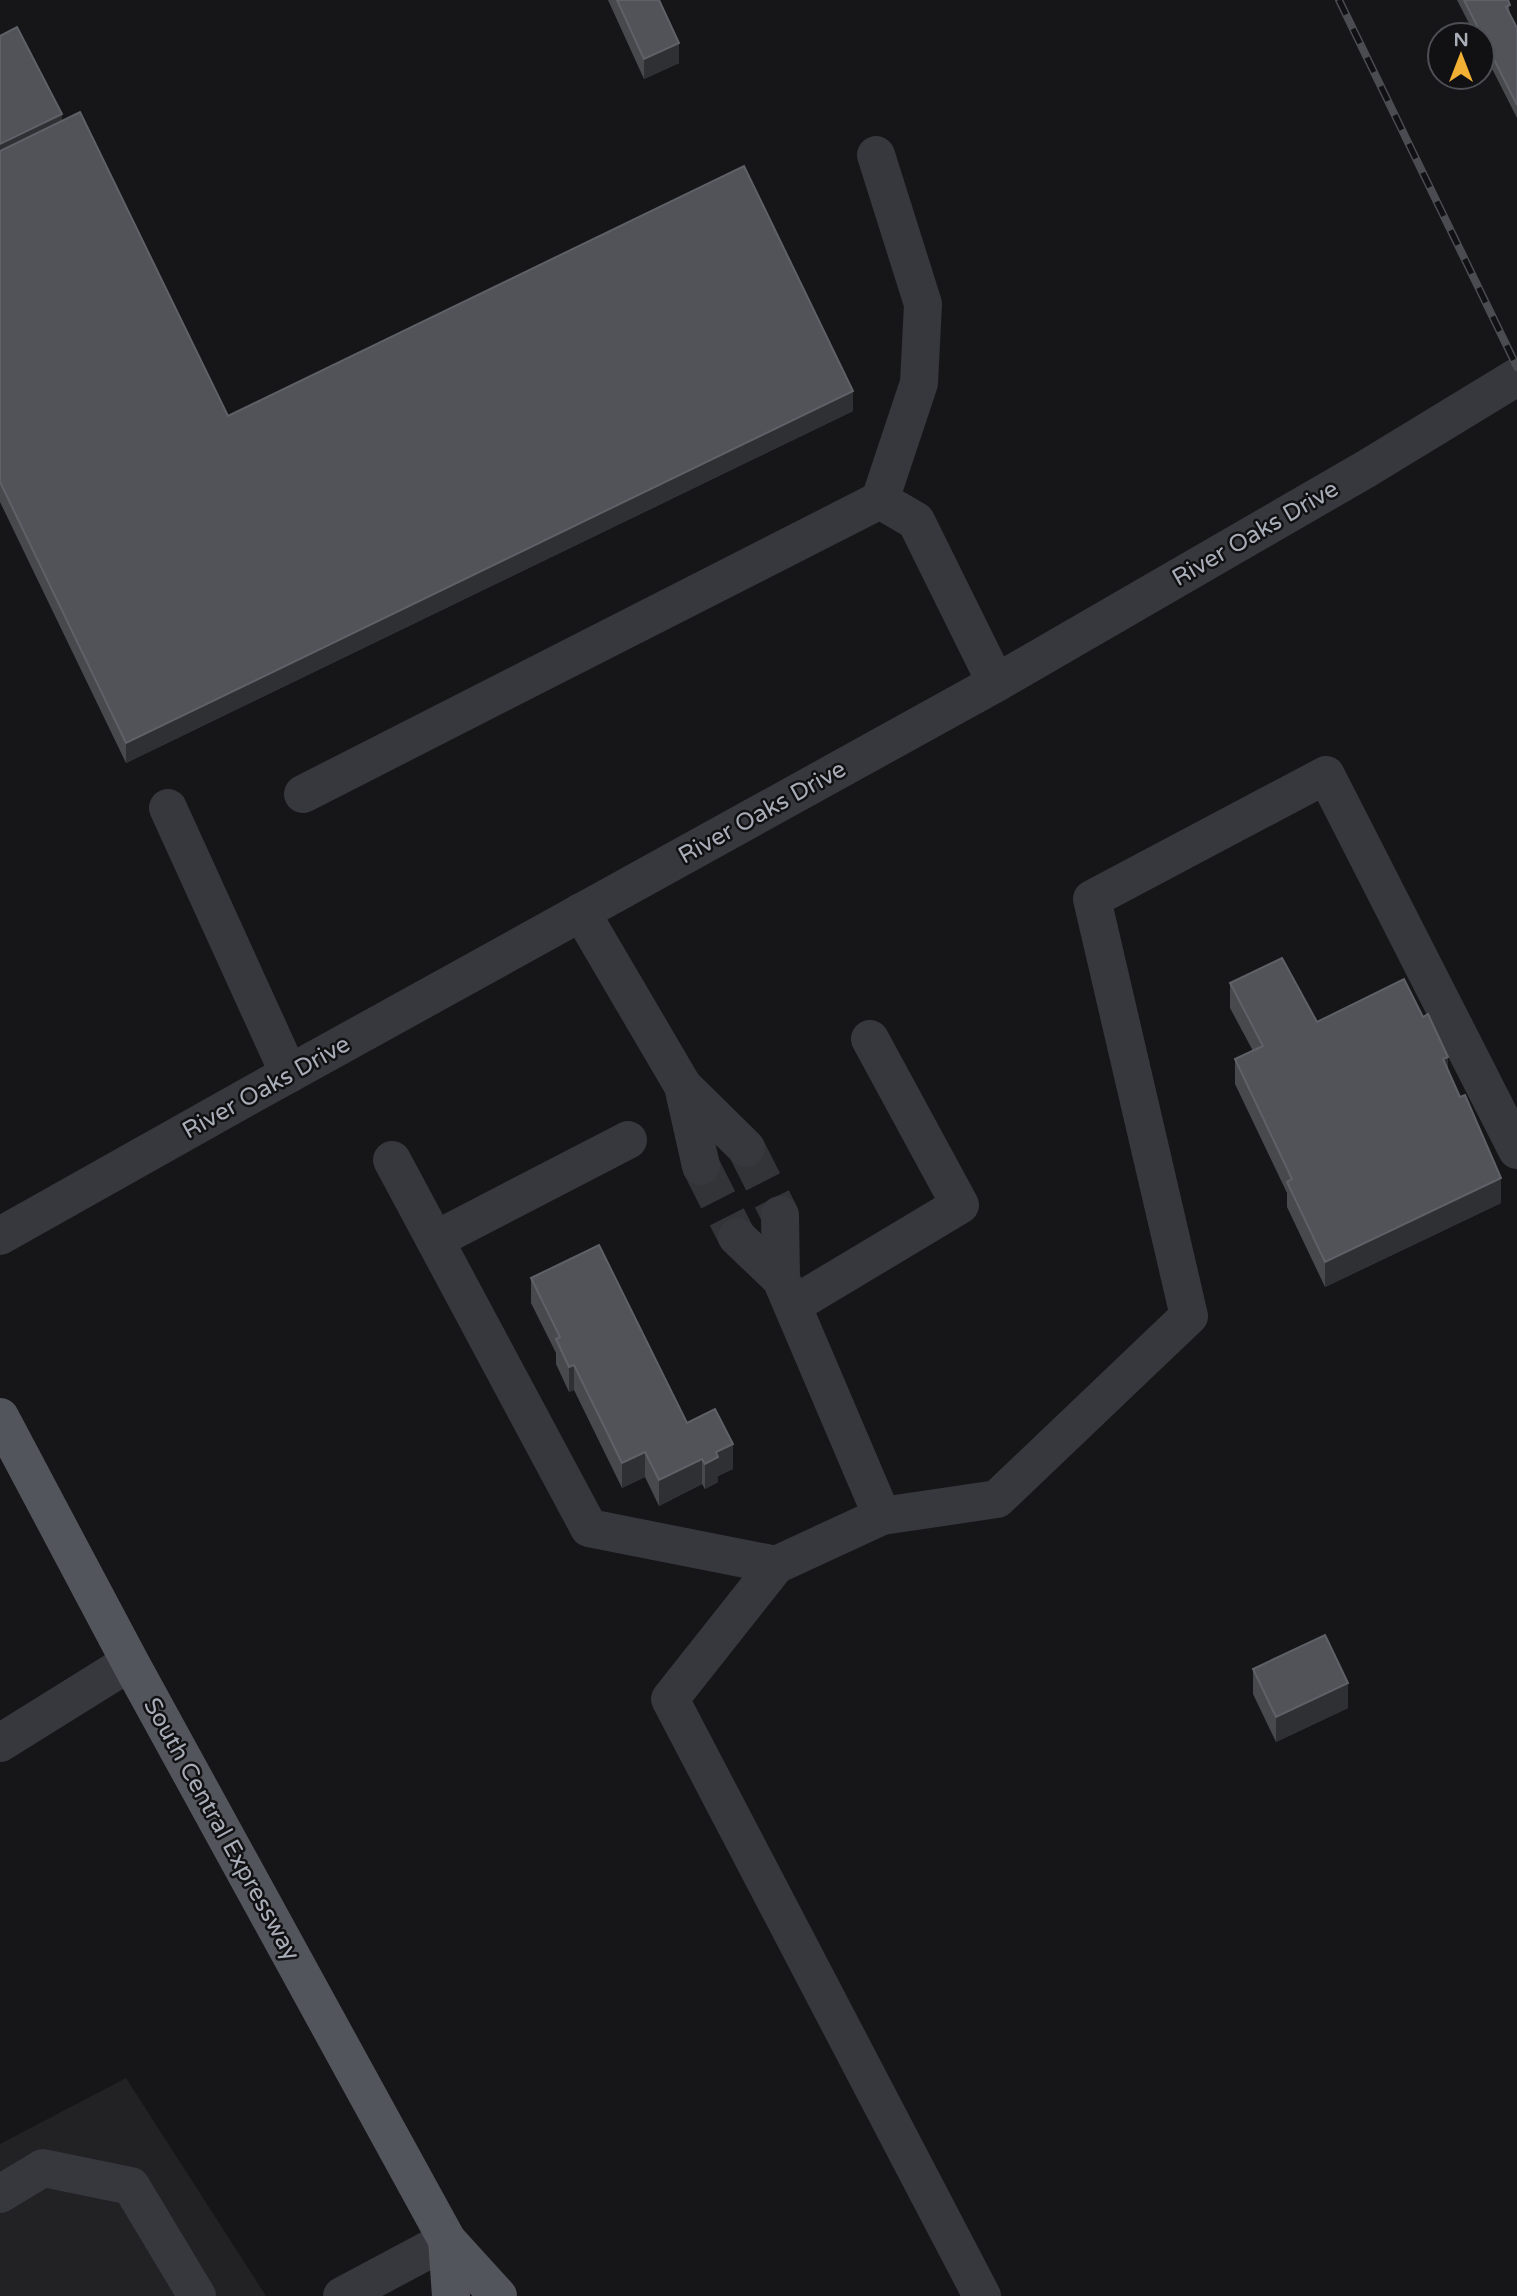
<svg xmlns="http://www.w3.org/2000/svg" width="1517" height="2296" viewBox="0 0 1517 2296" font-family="'Varela Round',sans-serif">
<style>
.built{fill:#222225}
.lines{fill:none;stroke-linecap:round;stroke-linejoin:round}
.minor-tunnel{stroke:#333438;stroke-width:38;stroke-dasharray:38 19;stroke-linecap:butt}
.minor{stroke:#37383d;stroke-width:38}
.major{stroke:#53555c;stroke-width:38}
.rail-casing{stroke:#4a4c52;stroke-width:8}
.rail{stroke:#111113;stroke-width:5;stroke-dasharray:16;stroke-linecap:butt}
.wall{fill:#47494d}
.shaded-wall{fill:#2f3033}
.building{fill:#525359;stroke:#5f6168;stroke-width:2}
.labels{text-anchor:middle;stroke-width:5;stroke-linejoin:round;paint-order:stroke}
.street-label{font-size:24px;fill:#a8adb8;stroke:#111113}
</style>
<rect width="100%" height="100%" fill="#161618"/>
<path class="built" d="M 126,2078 L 266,2296 L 0,2296 L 0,2144 Z"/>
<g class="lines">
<g class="minor-tunnel">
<path d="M 746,1148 L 780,1215"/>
<path d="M 701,1166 L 737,1237"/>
</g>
<g class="minor">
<path d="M 876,155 L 923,304 L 919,383 L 880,500"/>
<path d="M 303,794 L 880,500 L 916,521 L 996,683"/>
<path d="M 168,808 L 289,1074"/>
<path d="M 581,912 L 683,1086 L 701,1166"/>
<path d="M 683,1086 L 746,1148"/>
<path d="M 392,1160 L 589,1528 L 776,1565 L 882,1516"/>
<path d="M 780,1215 L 781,1279"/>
<path d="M 0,1236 L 249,1096 L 996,683 L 1366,469 L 1517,377"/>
<path d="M 737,1237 L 781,1279 L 882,1516 L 997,1499 L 1189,1316 L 1092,899 L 1326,775 L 1517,1150"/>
<path d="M 435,1240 L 628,1140"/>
<path d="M 793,1305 L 960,1205 L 870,1039"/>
<path d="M 776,1565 L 670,1699 L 982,2296"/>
<path d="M 0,1743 L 130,1662"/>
<path d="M 0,2194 L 43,2168 L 131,2186 L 197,2296"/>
<path d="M 342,2296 L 447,2240"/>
</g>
<g class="major">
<path d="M 0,1417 L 130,1662 L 447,2240 L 498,2296"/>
<path d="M 447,2240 L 451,2296"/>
</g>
<defs>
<path id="rail" d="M 1339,0 L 1517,367"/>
</defs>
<use href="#rail" class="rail-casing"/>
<use href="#rail" class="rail"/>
</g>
<g class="wall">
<path d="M 608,0 L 659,0 L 679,63 L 644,79 Z"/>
<path d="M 1457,0 L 1508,0 L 1510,15 L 1517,28 L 1517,118 L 1482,49 L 1482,35 L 1475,35 Z"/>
<path d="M 0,36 L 62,121 L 228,416 L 853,411 L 126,763 L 0,502 Z"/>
<path d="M 1230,983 L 1317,1022 L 1448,1070 L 1501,1203 L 1325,1287 L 1287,1207 L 1287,1193 L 1235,1084 L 1235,1059 L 1253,1051 L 1230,1008 Z"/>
<path d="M 531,1278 L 687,1423 L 733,1469 L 718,1476 L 718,1482 L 705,1489 L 702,1484 L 659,1506 L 645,1477 L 622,1488 L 574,1390 L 569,1392 L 556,1364 L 556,1353 L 531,1303 Z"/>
<path d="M 1253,1669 L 1348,1708 L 1276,1742 L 1253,1694 Z"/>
</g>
<g class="shaded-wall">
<path d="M 679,43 L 679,63 L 644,79 L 644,59 Z"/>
<path d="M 62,114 L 62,133 L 0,164 L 0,144 Z"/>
<path d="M 853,391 L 853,411 L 126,763 L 126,743 Z"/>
<path d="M 1448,1057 L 1448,1082 L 1443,1059 Z"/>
<path d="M 1501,1178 L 1501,1203 L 1325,1287 L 1325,1262 Z"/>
<path d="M 574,1365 L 574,1390 L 569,1392 L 569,1367 Z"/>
<path d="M 733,1444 L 733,1469 L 718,1476 L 718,1482 L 705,1489 L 705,1464 L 716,1452 Z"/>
<path d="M 645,1452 L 645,1477 L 622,1488 L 622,1463 Z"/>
<path d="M 702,1459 L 702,1484 L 659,1506 L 659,1480 Z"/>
<path d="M 1348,1683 L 1348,1708 L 1276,1742 L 1276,1717 Z"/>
</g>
<g class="building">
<path d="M 617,0 L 659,0 L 679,43 L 644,59 Z"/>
<path d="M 1464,0 L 1508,0 L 1510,5 L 1506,7 L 1517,28 L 1517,105 Z"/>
<path d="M 17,27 L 62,114 L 0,144 L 0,36 Z"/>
<path d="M 80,112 L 228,416 L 744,166 L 853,391 L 126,743 L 0,482 L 0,151 Z"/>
<path d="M 1282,958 L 1317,1022 L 1404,979 L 1423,1017 L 1428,1014 L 1448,1057 L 1443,1059 L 1460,1097 L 1465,1095 L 1501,1178 L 1325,1262 L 1287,1182 L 1292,1179 L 1235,1059 L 1263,1046 L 1230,983 Z"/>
<path d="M 599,1245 L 687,1423 L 715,1409 L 733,1444 L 716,1452 L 718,1457 L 705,1464 L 702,1459 L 659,1480 L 645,1452 L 622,1463 L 574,1365 L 569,1367 L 556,1339 L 560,1337 L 531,1278 Z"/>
<path d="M 1325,1635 L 1348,1683 L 1276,1717 L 1253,1669 Z"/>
</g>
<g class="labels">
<g class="street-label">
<text transform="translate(1255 533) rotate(-30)" y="8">River Oaks Drive</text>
<text transform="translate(762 812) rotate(-29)" y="8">River Oaks Drive</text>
<text transform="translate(266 1087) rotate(-29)" y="8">River Oaks Drive</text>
<text transform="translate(222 1829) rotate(61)" y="8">South Central Expressway</text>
</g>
</g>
<g transform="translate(1461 56)"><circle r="33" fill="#111113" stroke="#4d4f55" stroke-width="2"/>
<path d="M0-5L12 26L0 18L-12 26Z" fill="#f2b134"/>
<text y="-10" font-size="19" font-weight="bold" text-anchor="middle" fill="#a8adb8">N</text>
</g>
</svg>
